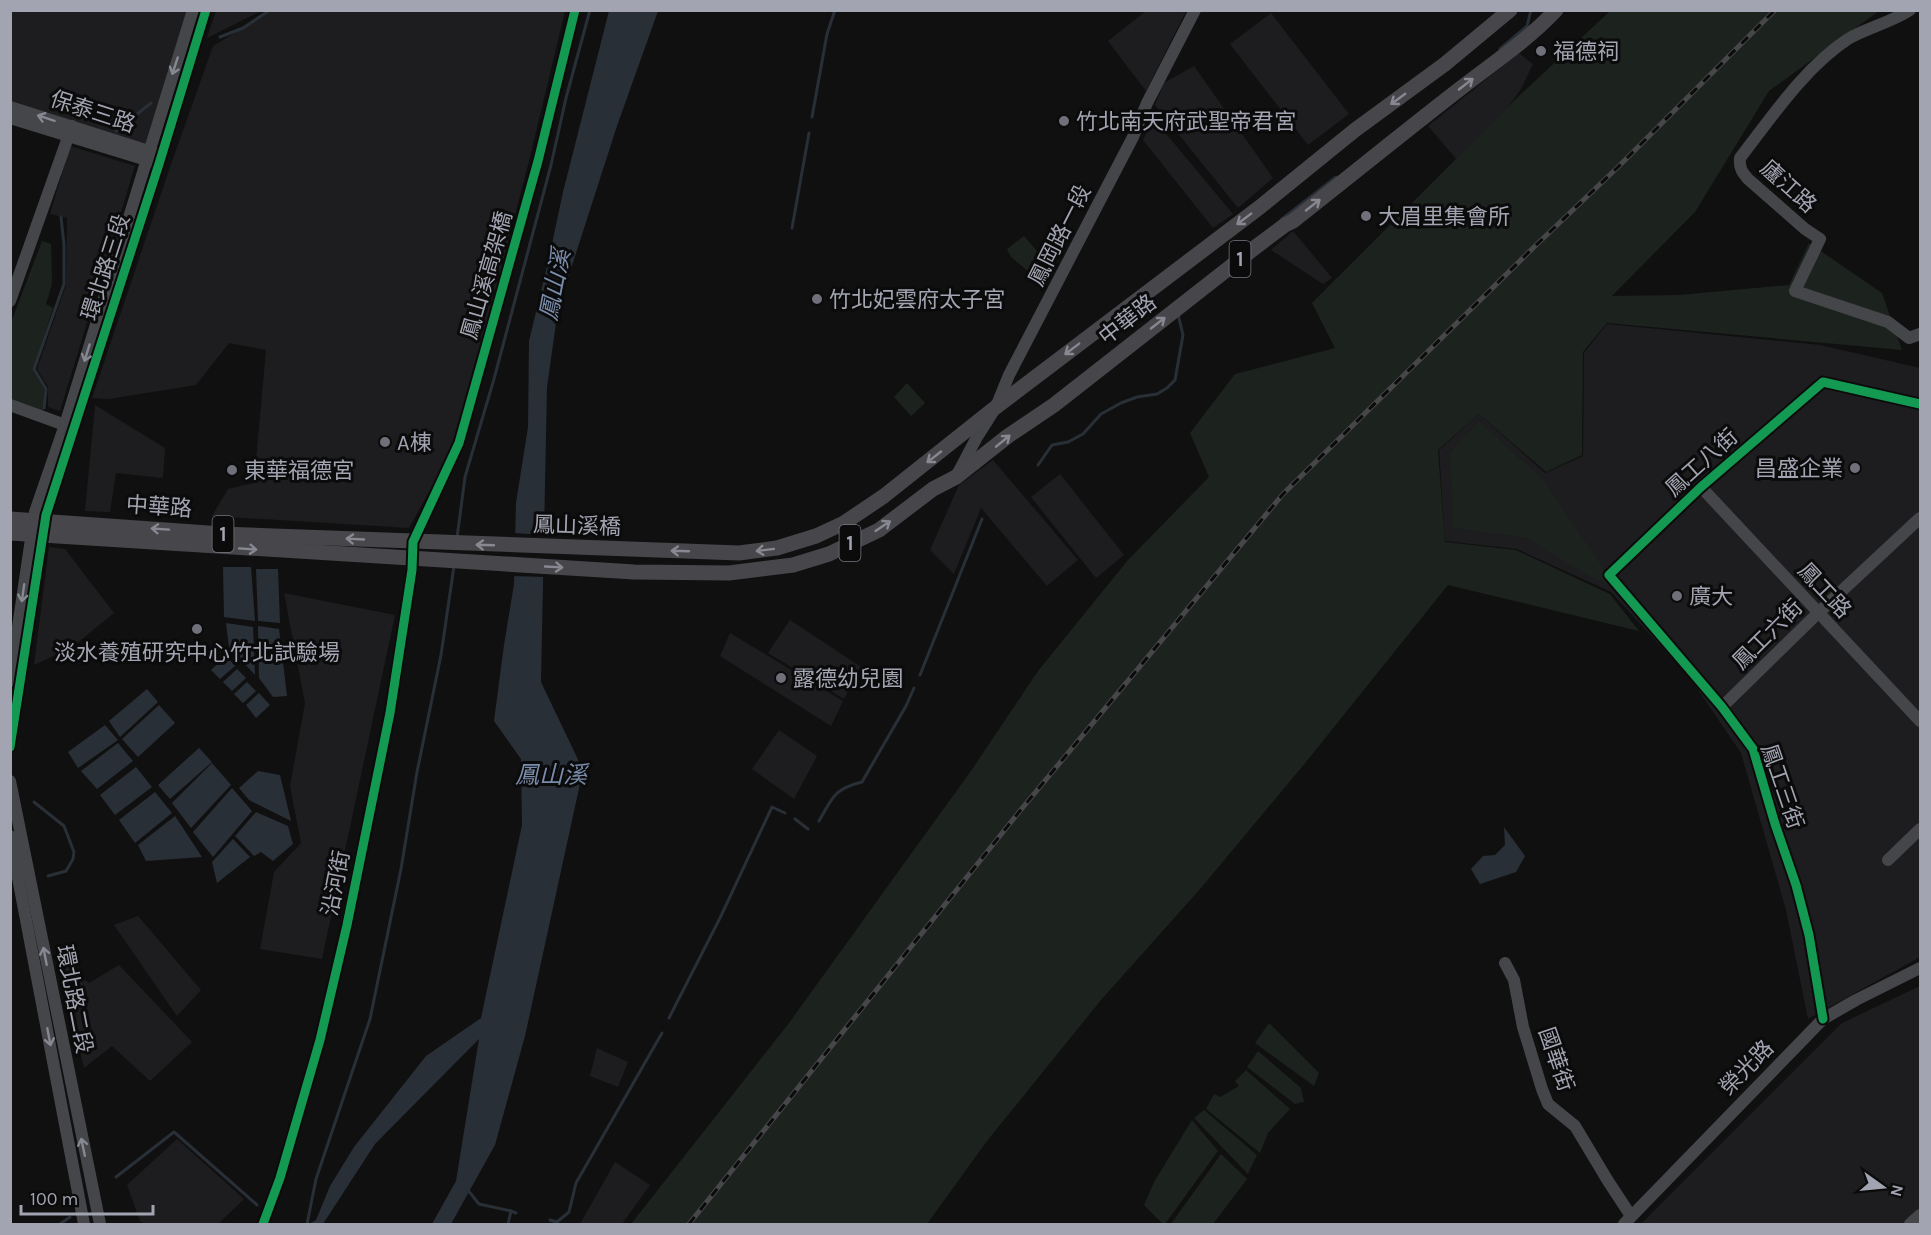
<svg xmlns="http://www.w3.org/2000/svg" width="1931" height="1235" viewBox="0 0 1931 1235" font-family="Karla,'Noto Sans TC',sans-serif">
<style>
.built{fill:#1d1d1f}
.green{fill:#1c221e}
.water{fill:#292f36}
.pier{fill:#101011}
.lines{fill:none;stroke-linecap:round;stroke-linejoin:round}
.stream{stroke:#292f36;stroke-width:3}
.minor{stroke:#454649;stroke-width:12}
.major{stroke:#47474b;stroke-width:15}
.rail-casing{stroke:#47474a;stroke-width:5}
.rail{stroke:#0b0b0c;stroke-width:3;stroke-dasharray:9;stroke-linecap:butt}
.cycleway-casing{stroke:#0b0b0c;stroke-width:13}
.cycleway{stroke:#139951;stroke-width:9}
.oneway{stroke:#868892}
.oneway2{stroke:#878892}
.poi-dot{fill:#6f7079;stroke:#0b0b0c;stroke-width:2}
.labels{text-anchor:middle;stroke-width:6;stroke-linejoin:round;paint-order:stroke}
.shield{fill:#0b0b0c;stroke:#757680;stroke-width:1.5}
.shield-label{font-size:21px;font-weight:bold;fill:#a2a4b1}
.poi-label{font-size:22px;fill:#a2a4b1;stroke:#0b0b0c;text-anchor:start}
.street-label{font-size:22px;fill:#a2a4b1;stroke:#0b0b0c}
.water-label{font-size:24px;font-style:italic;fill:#7a8cab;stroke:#0b0b0c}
</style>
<rect width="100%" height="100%" fill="#101011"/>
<g class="built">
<path d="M 11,11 L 201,11 L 154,157 L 11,110 Z"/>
<path d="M 216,11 L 216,10 L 261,11 L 207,38 Z"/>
<path d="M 271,11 L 565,11 L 529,161 L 455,445 L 409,528 L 212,516 L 228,489 L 254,483 L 266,350 L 229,343 L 196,385 L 109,399 L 92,398 L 169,170 L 213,46 Z"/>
<path d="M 1146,11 L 1186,11 L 1146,91 L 1108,41 Z"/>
<path d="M 1271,13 L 1349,114 L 1308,145 L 1230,44 Z"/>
<path d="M 1519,53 L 1533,64 L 1521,89 L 1464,168 L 1428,126 Z"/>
<path d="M 1194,66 L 1273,178 L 1238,208 L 1155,105 L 1164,83 Z"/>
<path d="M 1153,118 L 1233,214 L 1213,228 L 1143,140 Z"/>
<path d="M 70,146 L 135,166 L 60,411 L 48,407 L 48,387 L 37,369 L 66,285 L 67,218 L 50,214 Z"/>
<path d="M 1293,231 L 1332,278 L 1323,284 L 1271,250 Z"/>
<path d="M 1607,324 L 1820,345 L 1920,368 L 1920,957 L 1808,1019 L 1786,910 L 1741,753 L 1690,678 L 1611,592 L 1517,549 L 1445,541 L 1439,450 L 1479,414 L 1545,473 L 1583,456 L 1584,353 Z"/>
<path d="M 95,405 L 165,448 L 163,478 L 116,473 L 110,512 L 85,511 Z"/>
<path d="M 993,460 L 1078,560 L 1047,586 L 981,508 L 954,574 L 930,550 L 959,485 Z"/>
<path d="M 1060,474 L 1124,555 L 1096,578 L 1031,497 Z"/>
<path d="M 49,547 L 65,549 L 114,613 L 71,648 L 34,665 Z"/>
<path d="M 284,593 L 395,615 L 322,959 L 260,949 L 274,872 L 301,843 L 290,786 L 305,703 Z"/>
<path d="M 790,620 L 861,667 L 844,699 L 768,653 Z"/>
<path d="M 730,633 L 843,701 L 831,726 L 720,656 Z"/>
<path d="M 779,730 L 817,756 L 794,799 L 752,769 Z"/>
<path d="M 138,916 L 201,990 L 177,1016 L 114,925 Z"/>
<path d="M 59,960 L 89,983 L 119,965 L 192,1042 L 150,1081 L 112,1046 L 84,1068 Z"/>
<path d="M 1920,986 L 1920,1224 L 1641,1224 L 1842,1023 Z"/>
<path d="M 597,1048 L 628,1062 L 618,1087 L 590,1076 Z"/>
<path d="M 177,1139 L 244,1199 L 218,1224 L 145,1224 L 140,1221 L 127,1185 Z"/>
<path d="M 615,1162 L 650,1185 L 622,1224 L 580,1224 Z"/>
</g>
<g class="green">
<path d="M 1610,11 L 1879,11 L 1769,91 L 1695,212 L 1612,296 L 1679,295 L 1789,285 L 1809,243 L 1882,293 L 1902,350 L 1607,323 L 1583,352 L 1582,455 L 1546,472 L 1479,414 L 1438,450 L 1445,542 L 1516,550 L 1610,594 L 1639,631 L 1448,585 L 1306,762 L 1201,888 L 1101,1000 L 987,1141 L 927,1224 L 631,1224 L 789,1023 L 973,768 L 1038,671 L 1128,560 L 1209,477 L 1190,433 L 1235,374 L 1335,348 L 1312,303 L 1520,95 Z"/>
<path d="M 1024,236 L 1054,271 L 1046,286 L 1011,257 L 1007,249 Z"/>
<path d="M 42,241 L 51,244 L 52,284 L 46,304 L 53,308 L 33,370 L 44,389 L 43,411 L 11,400 L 10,325 Z"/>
<path d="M 907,383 L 925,403 L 911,416 L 894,397 Z"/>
<path d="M 1479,422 L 1542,478 L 1602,566 L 1609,585 L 1584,573 L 1527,538 L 1454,528 L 1450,453 Z"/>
<path d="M 1269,1023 L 1319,1073 L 1314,1086 L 1255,1043 Z"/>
<path d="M 1258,1051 L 1301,1088 L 1304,1102 L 1295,1104 L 1247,1067 Z"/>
<path d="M 1246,1070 L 1290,1109 L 1268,1133 L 1260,1153 L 1206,1109 L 1214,1094 L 1220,1097 L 1239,1086 L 1235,1081 Z"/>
<path d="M 1204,1110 L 1257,1155 L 1248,1174 L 1194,1118 Z"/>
<path d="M 1192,1120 L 1218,1151 L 1165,1224 L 1163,1224 L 1144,1205 L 1154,1182 Z"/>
<path d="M 1221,1154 L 1247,1179 L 1213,1224 L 1171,1224 Z"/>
</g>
<g class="water">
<path d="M 609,11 L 658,11 L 617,126 L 558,309 L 547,387 L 541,682 L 583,770 L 525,1036 L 495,1145 L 451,1224 L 432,1224 L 456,1181 L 479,1039 L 375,1144 L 323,1224 L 309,1224 L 316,1220 L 330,1186 L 354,1147 L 426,1056 L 481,1018 L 522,825 L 521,759 L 494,721 L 504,645 L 514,584 L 516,503 L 528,427 L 529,341 L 549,258 L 563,192 Z"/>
<path d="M 223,567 L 251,567 L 255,621 L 224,617 Z"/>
<path d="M 256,569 L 278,569 L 280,623 L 258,621 Z"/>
<path d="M 226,623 L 253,627 L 255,675 L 229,647 Z"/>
<path d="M 258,626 L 279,629 L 287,696 L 273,697 L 259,678 Z"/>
<path d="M 226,656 L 235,666 L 220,679 L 211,670 Z"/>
<path d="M 237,669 L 246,678 L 232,691 L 223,682 Z"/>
<path d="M 247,682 L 256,691 L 243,703 L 234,694 Z"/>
<path d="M 147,689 L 158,702 L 120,737 L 109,721 Z"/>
<path d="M 259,693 L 270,705 L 256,718 L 246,705 Z"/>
<path d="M 159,705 L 175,723 L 138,757 L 122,739 Z"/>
<path d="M 105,725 L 118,740 L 78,768 L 68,752 Z"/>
<path d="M 118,743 L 133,761 L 97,789 L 81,771 Z"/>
<path d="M 199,748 L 212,762 L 170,799 L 158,785 Z"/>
<path d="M 212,763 L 231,785 L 191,828 L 172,803 Z"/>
<path d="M 136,767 L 152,787 L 115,815 L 100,795 Z"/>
<path d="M 258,771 L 280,775 L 291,821 L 249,800 L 239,788 Z"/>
<path d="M 232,788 L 252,811 L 213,857 L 193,832 Z"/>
<path d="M 155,792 L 172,813 L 135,843 L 119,820 Z"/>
<path d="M 256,812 L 288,826 L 293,844 L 273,861 L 261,852 L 254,856 L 235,836 Z"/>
<path d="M 175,816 L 202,857 L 146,861 L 138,845 Z"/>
<path d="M 1504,827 L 1525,856 L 1516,872 L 1480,884 L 1471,869 L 1483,856 L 1495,855 L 1505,845 Z"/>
<path d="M 233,839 L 250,857 L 217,883 L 212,862 Z"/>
</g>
<path class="pier" d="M 513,533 L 547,535 L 546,577 L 511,576 Z"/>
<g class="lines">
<g class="stream">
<path d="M 220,37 L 243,28 L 270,10"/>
<path d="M 1500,49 L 1527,26 L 1531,10"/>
<path d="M 812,117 L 827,34 L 835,10"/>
<path d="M 116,131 L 151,103"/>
<path d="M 1282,219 L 1336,177"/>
<path d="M 792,228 L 809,133"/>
<path d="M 44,408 L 46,389 L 34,369 L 64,284 L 64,245 L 61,217"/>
<path d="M 1038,465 L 1052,445 L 1068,442 L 1083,434 L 1101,414 L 1121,403 L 1137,397 L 1157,394 L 1167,388 L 1175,380 L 1183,335 L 1178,314"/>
<path d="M 457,538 L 465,477 L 494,379 L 551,165 L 566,98 L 590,10"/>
<path d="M 920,675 L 982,519"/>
<path d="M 34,802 L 64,826 L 74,852 L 73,859 L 66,871 L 48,876"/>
<path d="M 795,819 L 808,829"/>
<path d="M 819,821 C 833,797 834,789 862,782 L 906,706 L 914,688"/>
<path d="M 669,1018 L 720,918 L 772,807 L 785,813"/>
<path d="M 116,1177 L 174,1132 L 257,1205"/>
<path d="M 467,1189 L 479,1204 L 511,1211"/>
<path d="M 550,1220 L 557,1222 L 569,1212 L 576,1183 L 662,1033"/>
<path d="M 60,1224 L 70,1217"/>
<path d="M 307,1224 L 316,1179 L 370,1019 L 401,869 L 417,772 L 441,655 L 454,566"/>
<path d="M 508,1224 L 511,1211 L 516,1213"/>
</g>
<g class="minor">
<path d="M 1910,10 C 1890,23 1866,28 1848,39 C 1805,67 1771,118 1740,158 C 1739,168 1742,172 1748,179 L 1805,229 L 1820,239 L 1795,291 L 1888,322 L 1909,338 L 1920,334"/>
<path d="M 10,107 L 155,153"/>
<path d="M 10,118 L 153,162"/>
<path d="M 10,301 L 72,126"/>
<path d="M 10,405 L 65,425"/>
<path d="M 958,473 L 977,437 L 996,407 L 1009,375 L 1133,137 L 1147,103 L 1195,10"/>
<path d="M 1701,487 L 1920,721"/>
<path d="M 10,681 L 35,512 L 65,425 L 193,10"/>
<path d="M 1722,707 L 1818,613 L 1920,518"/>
<path d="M 10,747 L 46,515 L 159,164 L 206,10"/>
<path d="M 10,781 L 100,1224"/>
<path d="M 10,836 L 84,1224"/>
<path d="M 1888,860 L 1920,829"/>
<path d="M 1505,963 L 1514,980 L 1523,1027 L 1542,1089 L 1548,1104 L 1575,1126 L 1608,1181 L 1631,1216"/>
<path d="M 1823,1019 L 1809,935 L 1796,885 L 1775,824 L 1753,749 L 1722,707 L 1609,575 L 1701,487 L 1823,382 L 1920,404"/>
<path d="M 263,1224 L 280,1178 L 320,1040 L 347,925 L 390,713 L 412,570 L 413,542 L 459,443 L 538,161 L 575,10"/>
<path d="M 1624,1224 L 1823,1019 L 1856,1000 L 1920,968"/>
<path d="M 1910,1224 L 1920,1215"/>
</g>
<g class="major">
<path d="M 10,519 L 222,534 L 739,553 L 777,548 L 816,536 L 844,523 L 884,496 L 996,407 L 1260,207 L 1355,130 L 1445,64 L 1510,10"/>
<path d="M 10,533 L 634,572 L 729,573 L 793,565 L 829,554 L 879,530 L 933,489 L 956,477 L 1008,436 L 1054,405 L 1257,246 L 1285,225 L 1293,221 C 1349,177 1404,132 1461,88 C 1493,63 1528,40 1556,10"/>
</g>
<defs>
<path id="rail" d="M 689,1224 L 1019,812 L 1283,494 L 1533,248 L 1618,167 L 1775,10"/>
</defs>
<use href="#rail" class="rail-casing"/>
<use href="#rail" class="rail"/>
<defs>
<g id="cycleway">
<path d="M 10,747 L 46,515 L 159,164 L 206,10"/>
<path d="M 1823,1019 L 1809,935 L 1796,885 L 1775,824 L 1753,749 L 1722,707 L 1609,575 L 1701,487 L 1823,382 L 1920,404"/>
<path d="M 263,1224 L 280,1178 L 320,1040 L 347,925 L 390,713 L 412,570 L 413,542 L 459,443 L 538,161 L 575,10"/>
</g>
</defs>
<use href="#cycleway" class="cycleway-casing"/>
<use href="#cycleway" class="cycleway"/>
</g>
<defs><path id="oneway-shaft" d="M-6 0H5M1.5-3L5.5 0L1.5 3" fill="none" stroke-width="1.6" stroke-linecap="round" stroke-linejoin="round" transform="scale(1.5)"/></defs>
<g class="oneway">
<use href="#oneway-shaft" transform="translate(175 66) rotate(108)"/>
<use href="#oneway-shaft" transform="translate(46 118) rotate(-162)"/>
<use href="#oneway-shaft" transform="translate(87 353) rotate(107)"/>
<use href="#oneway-shaft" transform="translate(23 593) rotate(98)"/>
<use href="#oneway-shaft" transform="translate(45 956) rotate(-101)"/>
<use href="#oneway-shaft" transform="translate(49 1037) rotate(79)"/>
<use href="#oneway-shaft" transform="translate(83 1147) rotate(-102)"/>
</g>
<g class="oneway2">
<use href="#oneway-shaft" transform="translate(1466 84) rotate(-38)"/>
<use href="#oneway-shaft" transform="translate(1398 99) rotate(144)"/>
<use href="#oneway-shaft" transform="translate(1313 205) rotate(-38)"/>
<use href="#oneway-shaft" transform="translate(1244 219) rotate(143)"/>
<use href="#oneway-shaft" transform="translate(1158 323) rotate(-38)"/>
<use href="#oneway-shaft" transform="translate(1072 349) rotate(143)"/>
<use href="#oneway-shaft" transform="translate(1003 441) rotate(-39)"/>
<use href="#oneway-shaft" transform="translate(934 457) rotate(142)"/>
<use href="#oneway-shaft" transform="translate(883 526) rotate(-34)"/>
<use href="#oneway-shaft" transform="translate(160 529) rotate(-176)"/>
<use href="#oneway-shaft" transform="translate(355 539) rotate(-177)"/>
<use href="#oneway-shaft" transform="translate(485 545) rotate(-178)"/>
<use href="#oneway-shaft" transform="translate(248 549) rotate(4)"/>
<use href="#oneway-shaft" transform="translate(765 550) rotate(173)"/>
<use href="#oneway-shaft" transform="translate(680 551) rotate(-178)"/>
<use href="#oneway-shaft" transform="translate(554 567) rotate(3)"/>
</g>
<g class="poi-dot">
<circle cx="1541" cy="51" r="6"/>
<circle cx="1064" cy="121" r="6"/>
<circle cx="1366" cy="216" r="6"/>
<circle cx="817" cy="299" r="6"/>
<circle cx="385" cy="442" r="6"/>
<circle cx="1855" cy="468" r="6"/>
<circle cx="232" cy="470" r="6"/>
<circle cx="1677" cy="596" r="6"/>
<circle cx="197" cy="629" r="6"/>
<circle cx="781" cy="678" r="6"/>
</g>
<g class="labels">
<g class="shield">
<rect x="1229.5" y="241" width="21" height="36" rx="4.5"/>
<rect x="212.5" y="516" width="21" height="36" rx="4.5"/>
<rect x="839.5" y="525" width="21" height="36" rx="4.5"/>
</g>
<g class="shield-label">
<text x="1240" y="266">1</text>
<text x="223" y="541">1</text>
<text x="850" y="550">1</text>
</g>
<g class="poi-label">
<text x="1553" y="59">福德祠</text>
<text x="1076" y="129">竹北南天府武聖帝君宮</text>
<text x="1378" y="224">大眉里集會所</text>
<text x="829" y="307">竹北妃雲府太子宮</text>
<text x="397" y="450">A棟</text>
<text x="1843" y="476" text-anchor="end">昌盛企業</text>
<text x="244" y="478">東華福德宮</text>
<text x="1689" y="604">廣大</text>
<text x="197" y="660" text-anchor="middle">淡水養殖研究中心竹北試驗場</text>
<text x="793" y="686">露德幼兒園</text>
</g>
<g class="street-label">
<text transform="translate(93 111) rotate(18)" y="8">保泰三路</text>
<text transform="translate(1789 186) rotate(42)" y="8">廬江路</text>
<text transform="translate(1059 235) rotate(-63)" y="8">鳳岡路一段</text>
<text transform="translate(105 267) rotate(-72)" y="8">環北路三段</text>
<text transform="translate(486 275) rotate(-74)" y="8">鳳山溪高架橋</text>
<text transform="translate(1127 319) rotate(-38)" y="8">中華路</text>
<text transform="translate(1701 462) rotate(-42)" y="8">鳳工八街</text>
<text transform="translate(159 506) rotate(4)" y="8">中華路</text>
<text transform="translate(577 525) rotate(2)" y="8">鳳山溪橋</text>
<text transform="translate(1825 590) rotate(47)" y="8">鳳工路</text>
<text transform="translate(1767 634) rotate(-45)" y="8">鳳工六街</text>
<text transform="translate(1783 786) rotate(71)" y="8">鳳工三街</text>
<text transform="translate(335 883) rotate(-79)" y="8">沿河街</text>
<text transform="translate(75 999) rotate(79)" y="8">環北路二段</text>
<text transform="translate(1557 1059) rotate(71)" y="8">國華街</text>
<text transform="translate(1746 1067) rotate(-46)" y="8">榮光路</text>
</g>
<g class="water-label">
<text transform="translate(555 285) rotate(-79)" y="8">鳳山溪</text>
<text x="551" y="783">鳳山溪</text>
</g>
</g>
<rect width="1931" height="1235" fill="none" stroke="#a2a4b1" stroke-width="24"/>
<g transform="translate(1883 1187) rotate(105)" stroke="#0b0b0c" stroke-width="4.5" paint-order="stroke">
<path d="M0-4.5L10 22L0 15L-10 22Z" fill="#a2a4b1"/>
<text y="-9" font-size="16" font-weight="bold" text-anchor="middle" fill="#a2a4b1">N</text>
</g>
<path d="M21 1205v9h132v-9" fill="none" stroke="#a2a4b1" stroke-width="3"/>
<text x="30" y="1205" font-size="18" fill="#a2a4b1" stroke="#0b0b0c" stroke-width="4.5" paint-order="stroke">100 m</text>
</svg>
